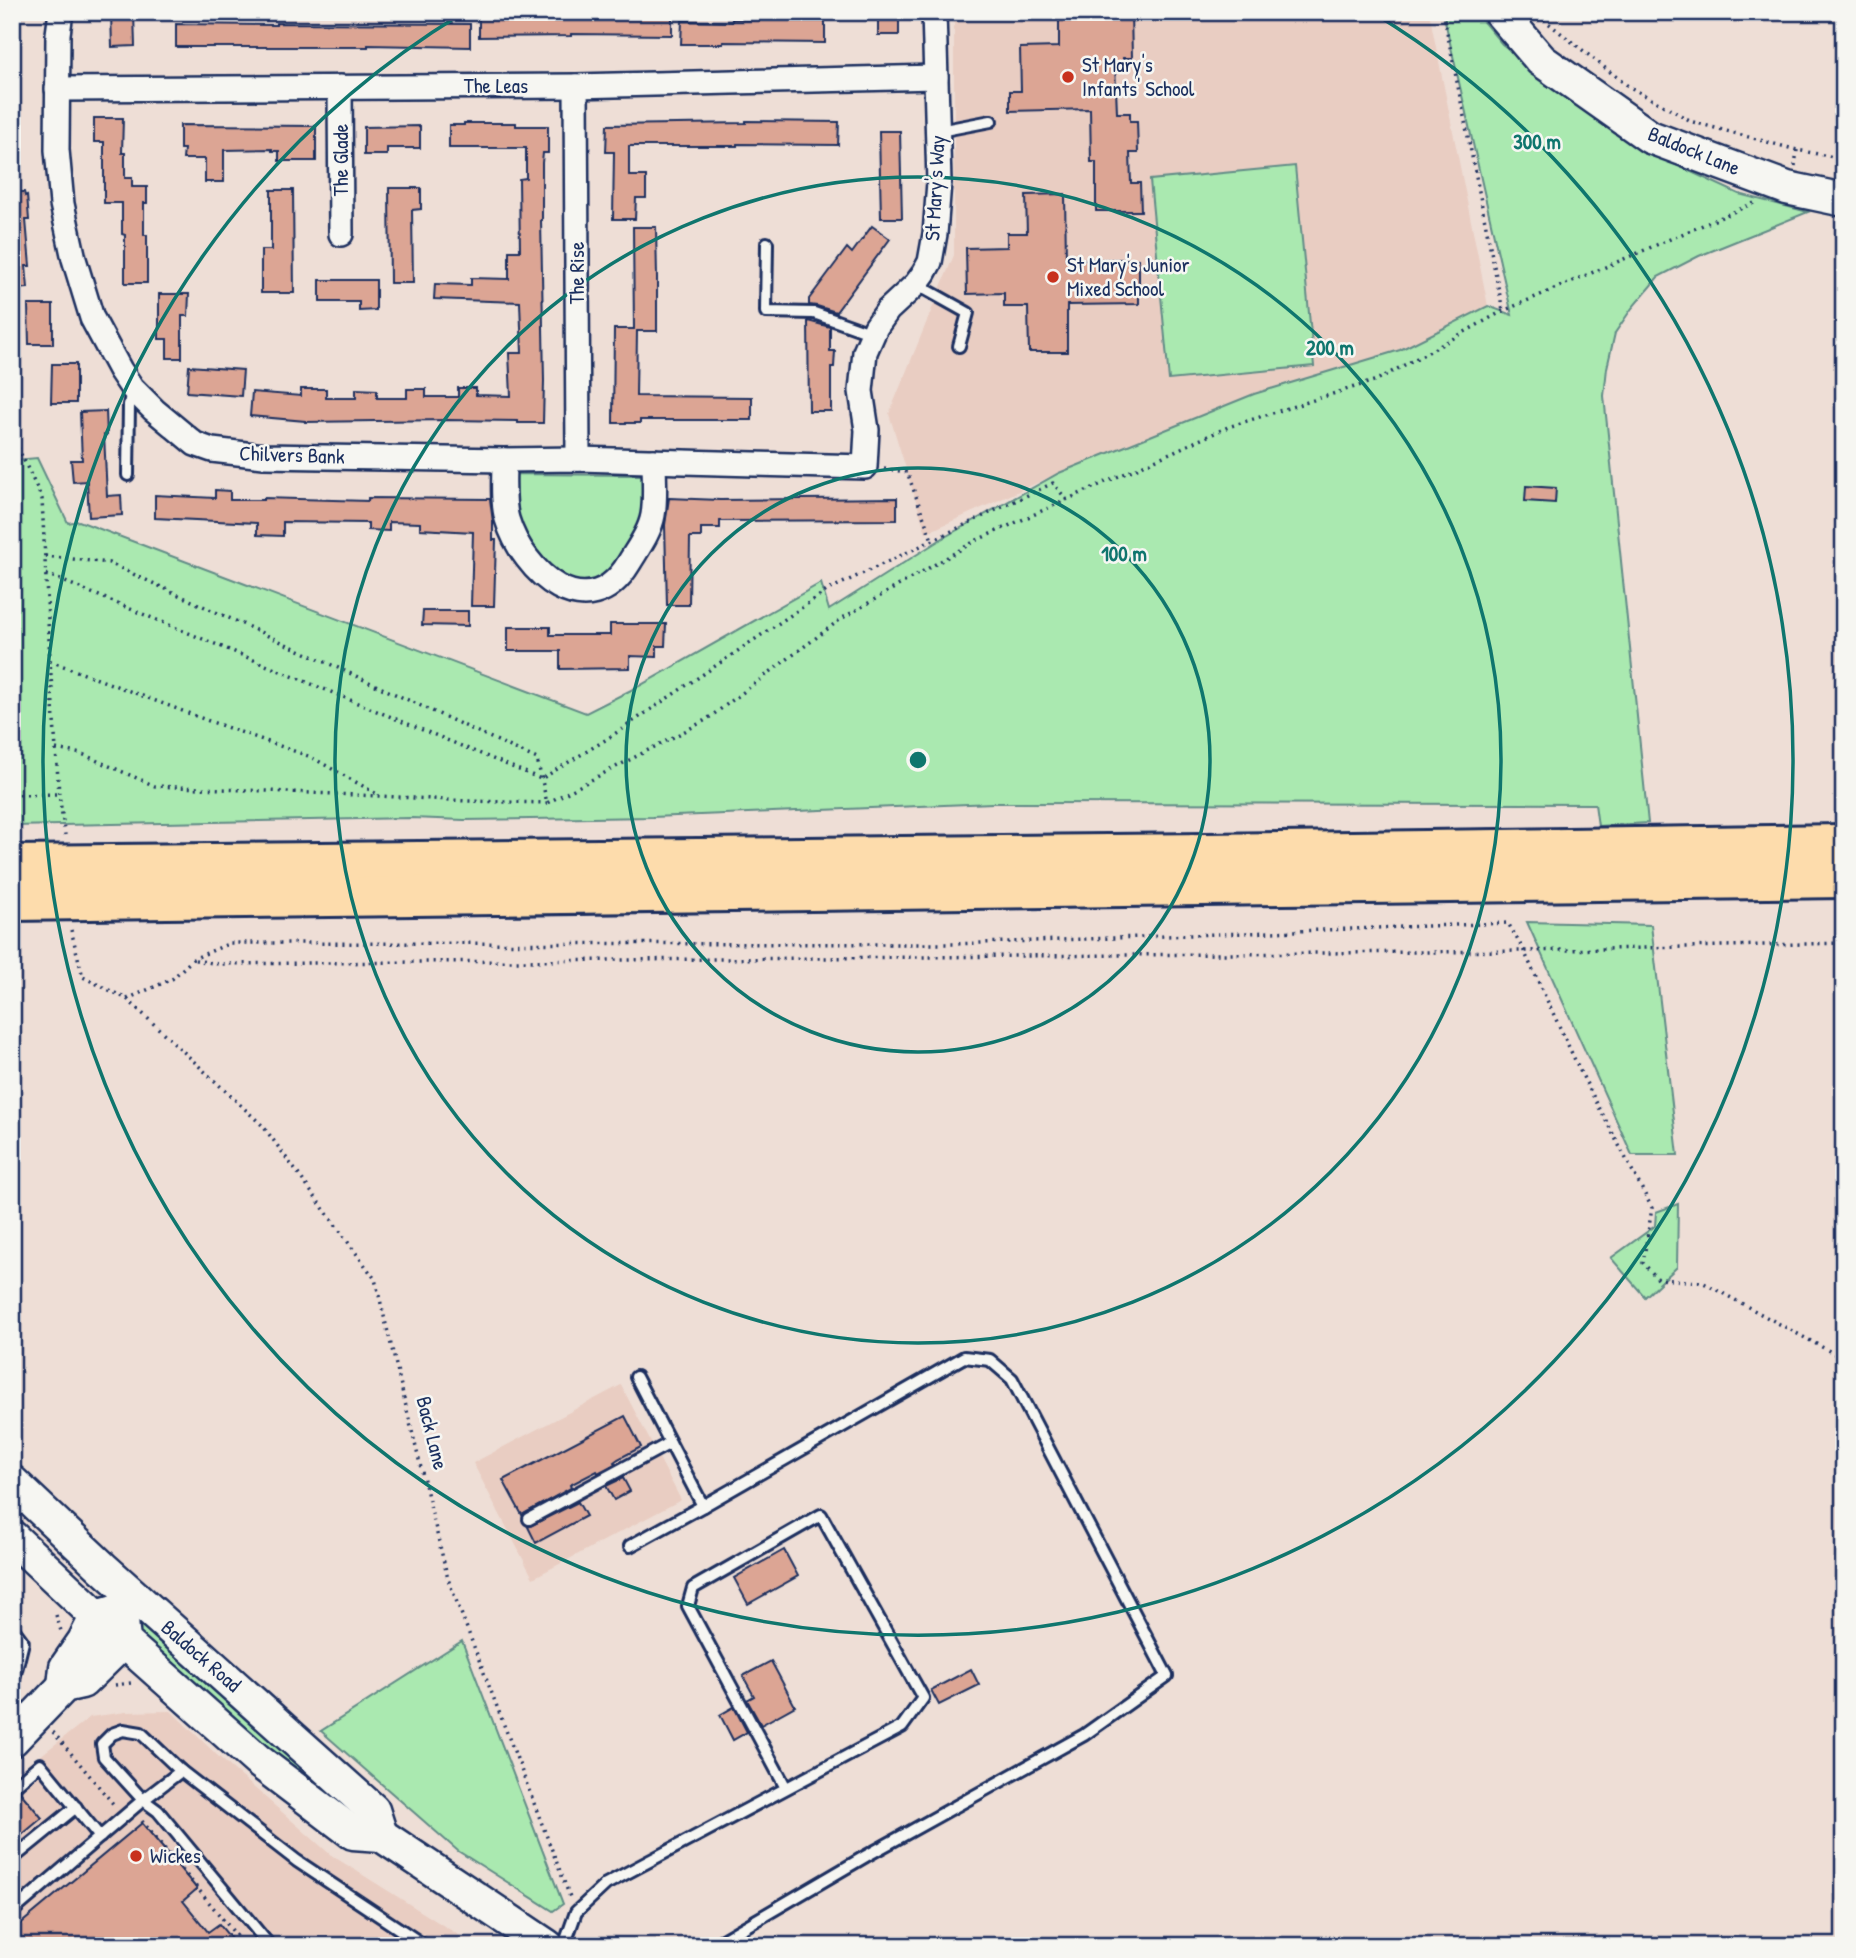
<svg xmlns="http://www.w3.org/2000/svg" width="1856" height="1958" viewBox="0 0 1856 1958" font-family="'Patrick Hand',sans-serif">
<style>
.built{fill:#e9cdc2}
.green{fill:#aae9b0;stroke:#628c87;stroke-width:2}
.building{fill:#dca594;stroke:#1b2f5e;stroke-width:2}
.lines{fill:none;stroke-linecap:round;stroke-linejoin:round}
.lane-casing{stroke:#1b2f5e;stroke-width:16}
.street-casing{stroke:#1b2f5e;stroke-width:28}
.secondary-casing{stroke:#1b2f5e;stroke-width:37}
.highway-casing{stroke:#1b2f5e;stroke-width:44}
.path{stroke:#1b2f5e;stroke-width:3.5;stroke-dasharray:2 5;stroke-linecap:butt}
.lane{stroke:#f6f6f2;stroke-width:10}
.street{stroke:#f6f6f2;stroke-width:23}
.secondary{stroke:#f6f6f2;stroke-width:32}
.highway{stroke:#fddcac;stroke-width:38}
.ring{fill:none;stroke:#0f766e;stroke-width:3.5}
.poi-dot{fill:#c8321e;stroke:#f6f6f2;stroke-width:2.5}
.labels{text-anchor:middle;stroke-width:5;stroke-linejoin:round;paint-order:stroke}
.poi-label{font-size:21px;fill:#1b2f5e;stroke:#f6f6f2;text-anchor:start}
.street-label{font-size:21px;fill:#1b2f5e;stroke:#f6f6f2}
.centre{fill:#0f766e;stroke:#f6f6f2;stroke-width:3.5}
.ring-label{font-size:21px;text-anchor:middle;font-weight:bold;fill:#0f766e;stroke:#f6f6f2;stroke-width:5;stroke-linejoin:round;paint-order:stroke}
</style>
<rect width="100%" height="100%" fill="#eeded6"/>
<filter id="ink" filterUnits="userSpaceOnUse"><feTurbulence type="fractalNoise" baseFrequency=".0143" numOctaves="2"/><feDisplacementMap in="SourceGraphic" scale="14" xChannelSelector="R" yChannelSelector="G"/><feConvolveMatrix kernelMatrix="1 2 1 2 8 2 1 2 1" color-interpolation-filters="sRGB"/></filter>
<g filter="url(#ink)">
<g class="built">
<path d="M 954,12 L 1429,12 L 1488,306 L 1400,350 L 1254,394 L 1059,473 L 926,533 L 889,414 L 954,255 Z"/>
<path d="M 621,1385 L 681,1500 L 533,1578 L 473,1463 Z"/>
<path d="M 171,1711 L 218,1756 L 331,1855 L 476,1946 L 12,1946 L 12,1778 L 90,1717 L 126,1712 Z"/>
</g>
<g class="green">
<path d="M 1443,12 L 1475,12 L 1502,44 L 1594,113 L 1652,154 L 1739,194 L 1808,212 L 1699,256 L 1658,277 L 1632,308 L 1615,333 L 1607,368 L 1604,396 L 1648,823 L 1598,826 L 1595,804 L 993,803 L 652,817 L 464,820 L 411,818 L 12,826 L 12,453 L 16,460 L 37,458 L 68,523 L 79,521 L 586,713 L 641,685 L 821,583 L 829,610 L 943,538 L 1059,473 L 1254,394 L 1400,350 L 1488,306 L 1512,315 Z"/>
<path d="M 1295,166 L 1314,366 L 1169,380 L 1150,180 Z"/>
<path d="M 516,474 L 641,475 L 646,479 L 649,513 L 622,566 L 590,586 L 545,573 L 513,525 L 511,483 Z"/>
<path d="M 1527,922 L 1651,925 L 1678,1155 L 1632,1155 Z"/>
<path d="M 1678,1204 L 1677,1267 L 1645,1297 L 1611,1258 L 1655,1226 L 1656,1212 Z"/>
<path d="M 151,1625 L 361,1821 L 283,1767 L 137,1633 L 141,1626 Z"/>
<path d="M 462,1641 L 563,1904 L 553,1911 L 458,1851 L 321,1731 Z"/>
</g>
<g class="building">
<path d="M 111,12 L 134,12 L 135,46 L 112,47 Z"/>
<path d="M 581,12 L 672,12 L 672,35 L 571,34 L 571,36 L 479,37 L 479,14 L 530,15 L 530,13 Z"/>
<path d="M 753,12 L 779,12 L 779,18 L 825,19 L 825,43 L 723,42 L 723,44 L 681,44 L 682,21 L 732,22 L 732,19 L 753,20 Z"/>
<rect x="878" y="12" width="21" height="23"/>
<path d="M 1085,12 L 1131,12 L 1132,58 L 1123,58 L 1123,64 L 1115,64 L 1117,113 L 1130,113 L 1130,121 L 1137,121 L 1138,153 L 1130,153 L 1131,183 L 1140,183 L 1141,211 L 1096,211 L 1096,162 L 1091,162 L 1090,109 L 1010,111 L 1010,91 L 1021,91 L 1020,48 L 1059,47 L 1059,20 L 1086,19 Z"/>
<path d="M 276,23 L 470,24 L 470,47 L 368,45 L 368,47 L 176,47 L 176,24 L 276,25 Z"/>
<path d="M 94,118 L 123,118 L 122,153 L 125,153 L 125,178 L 132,178 L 132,187 L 147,187 L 147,203 L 144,203 L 144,235 L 147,235 L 147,283 L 125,283 L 125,235 L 122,234 L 122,203 L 104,203 L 104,142 L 94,142 Z"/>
<path d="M 746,121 L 839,122 L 838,145 L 737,144 L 737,146 L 629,146 L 629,176 L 646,176 L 646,198 L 636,198 L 635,219 L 613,219 L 614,152 L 606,152 L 607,125 L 746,123 Z"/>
<path d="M 464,123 L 516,123 L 516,126 L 548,126 L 548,153 L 543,153 L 542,163 L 542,220 L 541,220 L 544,381 L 543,423 L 518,423 L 518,421 L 447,420 L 305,422 L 305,421 L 250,416 L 252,392 L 301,396 L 301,389 L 326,389 L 326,398 L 356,398 L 356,389 L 377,390 L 377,398 L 407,398 L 407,389 L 426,389 L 426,397 L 458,397 L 458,388 L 476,388 L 476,395 L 511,396 L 509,353 L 522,353 L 520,302 L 434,299 L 435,284 L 471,285 L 471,278 L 509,279 L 509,251 L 520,251 L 519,179 L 526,178 L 526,148 L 449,148 L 449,125 L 464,125 Z"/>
<path d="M 180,125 L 316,126 L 316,161 L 279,161 L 279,151 L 272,151 L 272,149 L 224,150 L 224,182 L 205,182 L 205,159 L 183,159 L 184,149 L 180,149 Z"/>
<path d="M 420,126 L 420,148 L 387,148 L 387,155 L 364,155 L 364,127 Z"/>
<path d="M 879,131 L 900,131 L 902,218 L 881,218 Z"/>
<path d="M 389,188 L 421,188 L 421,209 L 412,210 L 413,283 L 390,283 Z"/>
<path d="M 271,190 L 293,190 L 294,293 L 261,293 L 261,250 L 271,250 Z"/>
<path d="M 12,192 L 24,192 L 25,196 L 27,195 L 29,220 L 26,220 L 30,266 L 26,266 L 28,288 L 12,289 Z"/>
<path d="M 1065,194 L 1066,260 L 1139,259 L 1139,304 L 1067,305 L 1067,352 L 1029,352 L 1028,307 L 1004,307 L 1004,293 L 967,294 L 966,248 L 1007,247 L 1007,233 L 1027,233 L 1026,195 Z"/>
<path d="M 872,226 L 890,239 L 836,312 L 817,306 L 809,305 L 809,299 L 847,248 L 852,253 Z"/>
<path d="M 633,227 L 656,227 L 657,277 L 657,331 L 637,331 L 636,396 L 752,397 L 752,420 L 640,420 L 640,423 L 613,423 L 614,329 L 634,329 Z"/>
<path d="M 320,280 L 376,280 L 376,310 L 359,311 L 359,302 L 320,302 Z"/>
<path d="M 159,294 L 189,294 L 188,316 L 182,316 L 182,358 L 167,358 L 167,339 L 159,339 Z"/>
<path d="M 28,305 L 53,305 L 53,344 L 29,344 Z"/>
<path d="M 808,321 L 830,327 L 830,351 L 835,351 L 834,367 L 831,367 L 831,411 L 809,411 Z"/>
<path d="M 52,364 L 76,364 L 76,403 L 51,403 Z"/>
<path d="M 189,366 L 243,370 L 241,396 L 187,392 Z"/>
<path d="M 106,411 L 107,435 L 104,435 L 107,496 L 121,495 L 122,515 L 89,517 L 87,481 L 73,482 L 71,460 L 82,460 L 80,412 Z"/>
<path d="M 1526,486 L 1556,488 L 1555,503 L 1525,501 Z"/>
<path d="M 215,490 L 230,491 L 230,500 L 264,500 L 264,498 L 368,501 L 368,498 L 490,499 L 493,522 L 493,540 L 496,540 L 494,606 L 471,606 L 473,532 L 420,529 L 420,523 L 389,522 L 389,531 L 368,530 L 368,523 L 283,522 L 283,536 L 257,535 L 257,523 L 155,518 L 155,495 L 215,498 Z"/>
<path d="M 669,498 L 720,500 L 897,498 L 897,520 L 720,521 L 720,528 L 701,528 L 701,537 L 690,537 L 689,605 L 667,605 L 665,525 Z"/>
<path d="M 423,611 L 468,611 L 468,626 L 422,625 Z"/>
<path d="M 610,624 L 666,624 L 665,646 L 657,646 L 657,657 L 630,656 L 630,668 L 560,669 L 560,651 L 508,651 L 508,627 L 550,627 L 550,635 L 610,635 Z"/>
<path d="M 625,1416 L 641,1447 L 618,1459 L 614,1462 L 615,1464 L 598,1473 L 597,1471 L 570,1485 L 571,1488 L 522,1515 L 503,1480 Z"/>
<path d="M 623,1478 L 630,1491 L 614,1500 L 606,1486 Z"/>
<path d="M 578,1502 L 586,1516 L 536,1543 L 528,1527 Z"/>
<path d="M 784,1550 L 798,1576 L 748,1604 L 734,1578 Z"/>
<path d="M 771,1661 L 795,1706 L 761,1725 L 747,1700 L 754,1696 L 743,1676 Z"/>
<path d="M 971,1669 L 979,1685 L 939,1705 L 931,1690 Z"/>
<path d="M 734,1707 L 747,1732 L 733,1740 L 720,1715 Z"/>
<path d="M 20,1792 L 42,1818 L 12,1843 L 12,1796 Z"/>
<path d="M 142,1823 L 197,1889 L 183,1901 L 208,1932 L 219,1924 L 237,1946 L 12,1946 L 12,1931 Z"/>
</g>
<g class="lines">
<defs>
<g id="lane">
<path d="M 939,131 L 991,121"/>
<path d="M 767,243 L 766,312 L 814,313 L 873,334"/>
<path d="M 916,284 L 968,313 L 959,346"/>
<path d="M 128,475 L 129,405 L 132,390"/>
<path d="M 636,1377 L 703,1506"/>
<path d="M 529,1519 L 670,1443"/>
<path d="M 630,1546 L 703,1506 L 964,1357 L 990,1360 L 1012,1379 L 1167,1676 L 1084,1735 L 866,1856 L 712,1946"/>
<path d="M 12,1627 L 23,1642 L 12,1686"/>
<path d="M 181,1771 L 143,1800 L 158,1811 L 270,1946"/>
<path d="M 12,1788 L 40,1764 L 100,1837"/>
<path d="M 12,1859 L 76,1807"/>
<path d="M 12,1912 L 143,1800 L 104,1757 L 102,1744 L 112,1734 L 123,1730 L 141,1733 L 181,1771 L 297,1861 L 425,1946"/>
<path d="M 564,1946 L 576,1912 L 606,1884 L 902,1727 L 923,1698 L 821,1515 L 693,1588 L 688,1606 L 786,1788"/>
</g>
<g id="street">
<path d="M 61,12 L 58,34 L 57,150 L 62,204 L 74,259 L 92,318 L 120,370 L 132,388 L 154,410 L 195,444 L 212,450 L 264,456 L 504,460 L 578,459 L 865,467 L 867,430 L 861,391 L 865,352 L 876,327 L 888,310 L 916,284 L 924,273 L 930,262 L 935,234 L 939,182 L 934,12"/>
<path d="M 576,86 L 578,459"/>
<path d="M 340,87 L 341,234"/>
<path d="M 57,89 L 576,86 L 936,77"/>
<path d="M 504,460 C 504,479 502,501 507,519 C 523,573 588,631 629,563 C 638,548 650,532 653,515 C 656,498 654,478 654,461"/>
</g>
<g id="secondary">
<path d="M 1500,12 L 1541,60 L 1650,137 L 1787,188 L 1844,200"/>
<path d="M 12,1482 L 103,1568 L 373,1810 L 381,1835"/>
<path d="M 12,1537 L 111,1630 L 257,1760 L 353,1833 L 381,1835 L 547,1946"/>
<path d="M 64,1686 L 66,1667 L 84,1641 L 97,1616 L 114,1611"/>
<path d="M 12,1740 L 64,1686 L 82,1682 L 124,1641 L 122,1620"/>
</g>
<g id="highway">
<path d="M 12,865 L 1207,853 L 1844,844"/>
<path d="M 12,901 L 1844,878"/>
</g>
</defs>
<use href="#lane" class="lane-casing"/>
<use href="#street" class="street-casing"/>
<use href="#secondary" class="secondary-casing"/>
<use href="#highway" class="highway-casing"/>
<g class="path">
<path d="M 1443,12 L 1503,311"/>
<path d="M 1538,15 L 1628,86 L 1693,122 L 1797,150 L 1844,159"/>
<path d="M 1795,166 L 1797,150"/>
<path d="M 12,435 L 42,499 L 50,661 L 59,794 L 65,835"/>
<path d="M 884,469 L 907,472 L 932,540"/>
<path d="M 45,556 L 109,563 L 537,759 L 547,803 L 706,720 L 841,619 L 975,541 L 1228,427 L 1377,380 L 1503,311 L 1754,203"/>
<path d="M 46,574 L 541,779 L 607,739 L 828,590 L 1053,483 L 1067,500"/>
<path d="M 50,661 L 209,721 L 311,757 L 377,794"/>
<path d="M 56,749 L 82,754 L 155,786 L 379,796 L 468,801 L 547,803"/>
<path d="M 12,795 L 59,794"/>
<path d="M 71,930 L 83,977 L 127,999 L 263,1126 L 375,1279 L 448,1579 L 570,1897"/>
<path d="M 195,960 L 218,964 L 1524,951 L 1844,943"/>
<path d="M 127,999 L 172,979 L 193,959 L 230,943 L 955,944 L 1508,923 L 1524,951 L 1582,1075 L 1652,1208 L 1643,1263 L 1658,1279 L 1702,1282 L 1844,1359"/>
<path d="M 56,1615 L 61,1631"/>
<path d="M 115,1685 L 131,1683"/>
<path d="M 53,1732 L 115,1806"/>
<path d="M 142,1821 L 245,1946"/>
</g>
<use href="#lane" class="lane"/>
<use href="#street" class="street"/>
<use href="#secondary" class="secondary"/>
<use href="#highway" class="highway"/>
</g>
</g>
<g class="ring">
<circle cx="918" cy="760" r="292"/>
<circle cx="918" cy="760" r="583"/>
<path d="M1375 14A875 875 0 1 1 461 14"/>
</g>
<g class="poi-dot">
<circle cx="1068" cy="77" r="7"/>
<circle cx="1053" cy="277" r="7"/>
<circle cx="136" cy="1856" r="7"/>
</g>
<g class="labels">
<g class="poi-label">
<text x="1082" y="72">St Mary's<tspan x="1082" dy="24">Infants' School</tspan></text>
<text x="1067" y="272">St Mary's Junior<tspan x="1067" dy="24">Mixed School</tspan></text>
<text x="150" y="1863">Wickes</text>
</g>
<g class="street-label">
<text x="496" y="93">The Leas</text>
<text transform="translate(1694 151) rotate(22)" y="7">Baldock Lane</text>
<text transform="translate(341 160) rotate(-90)" y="7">The Glade</text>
<text transform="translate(935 188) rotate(-87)" y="7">St Mary's Way</text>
<text transform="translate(577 273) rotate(-90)" y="7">The Rise</text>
<text transform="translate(292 455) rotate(2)" y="7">Chilvers Bank</text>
<text transform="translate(432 1433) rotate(76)" y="7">Back Lane</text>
<text transform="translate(201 1656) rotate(41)" y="7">Baldock Road</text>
</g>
</g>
<circle cx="918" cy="760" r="10" class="centre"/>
<g class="ring-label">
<text x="1537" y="149">300 m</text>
<text x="1330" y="355">200 m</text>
<text x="1124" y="561">100 m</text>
</g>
<rect width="1856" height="1958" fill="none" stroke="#f6f6f2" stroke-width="42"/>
<rect x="21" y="21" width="1814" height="1916" fill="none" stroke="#1b2f5e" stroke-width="2.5" filter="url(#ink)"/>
</svg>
